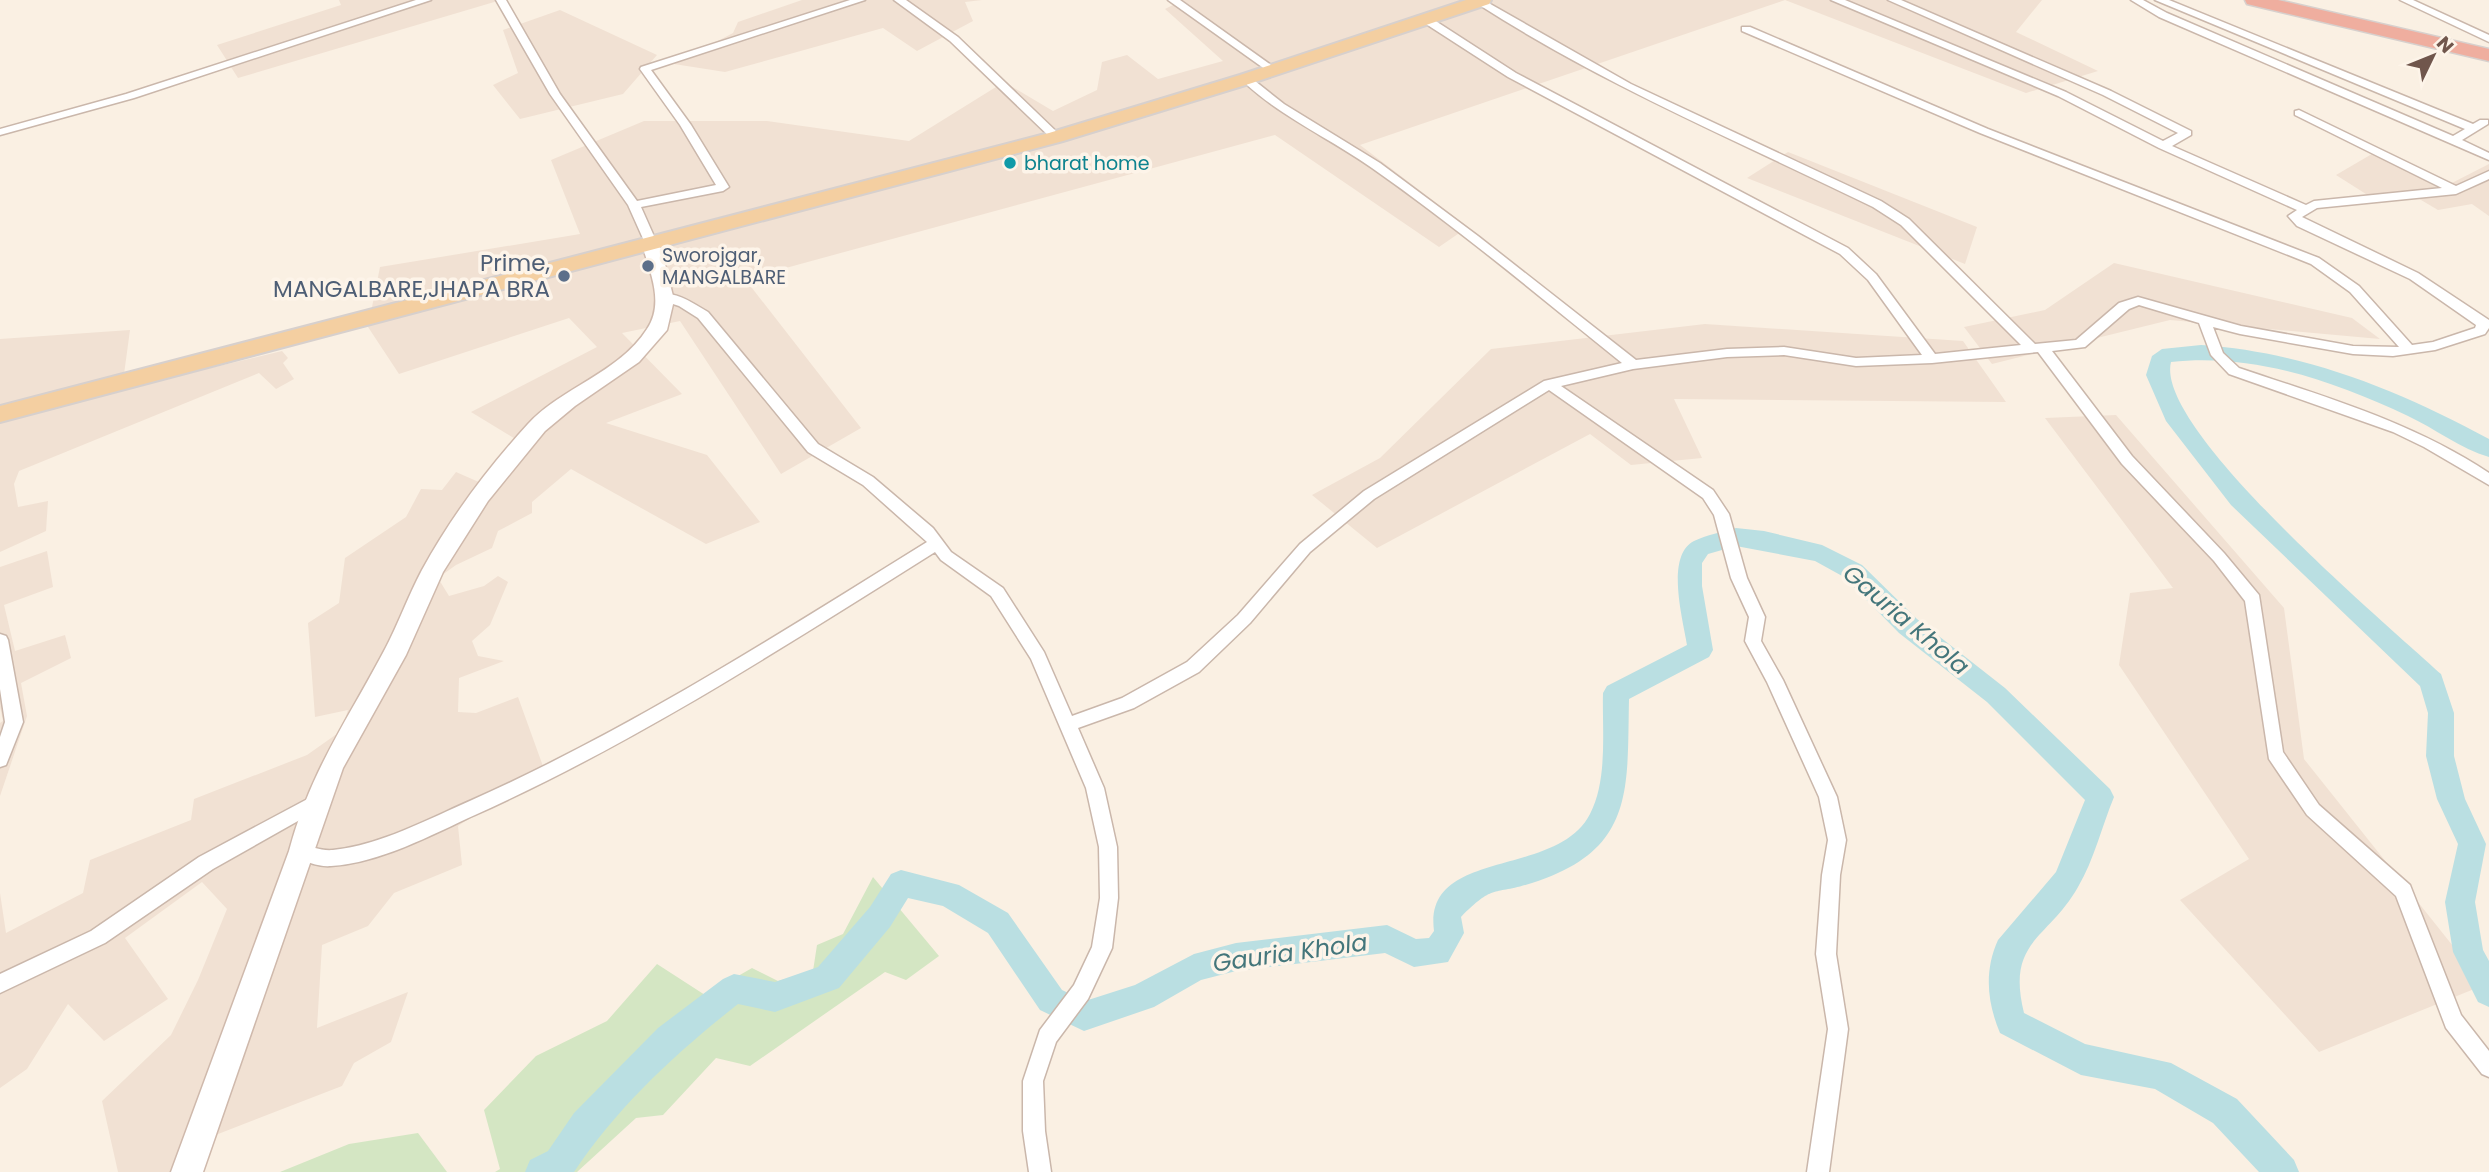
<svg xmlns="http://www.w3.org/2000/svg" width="2489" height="1172" viewBox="0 0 2489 1172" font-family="Poppins,sans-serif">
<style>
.residential{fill:#f1e1d3}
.green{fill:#d4e6c3}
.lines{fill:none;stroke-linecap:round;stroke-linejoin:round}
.river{fill:#badfe2;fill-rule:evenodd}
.street-casing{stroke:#cab7ab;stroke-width:3}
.secondary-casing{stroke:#cfb9ac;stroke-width:3}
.primary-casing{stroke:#d7d0cd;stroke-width:4}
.highway-casing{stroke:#d7d0cd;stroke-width:3}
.street{fill:#fff;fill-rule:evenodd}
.secondary{fill:#fff;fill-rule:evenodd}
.primary{fill:#f4cfa1;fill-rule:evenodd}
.highway{fill:#efae9f;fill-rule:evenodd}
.culture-dot{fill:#0f9aa8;stroke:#fdf4e9;stroke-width:2.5}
.service-dot{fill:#5c6f8a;stroke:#fdf4e9;stroke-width:2.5}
.labels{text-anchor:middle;stroke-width:7;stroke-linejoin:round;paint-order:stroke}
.far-culture-label{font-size:19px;fill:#0d838f;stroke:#fdf4e9;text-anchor:start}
.far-service-label{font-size:19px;fill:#4e5e75;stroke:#fdf4e9;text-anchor:start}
.service-label{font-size:23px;fill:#4e5e75;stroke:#fdf4e9;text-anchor:end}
.water-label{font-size:24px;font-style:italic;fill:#44767b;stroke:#fdf4e9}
</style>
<rect width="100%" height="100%" fill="#faf0e3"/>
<g class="residential">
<path d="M 339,0 L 501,0 L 238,78 L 217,45 L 341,5 Z"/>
<path d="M 802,0 L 982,0 L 965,2 L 973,21 L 917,51 L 883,28 L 725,72 L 674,64 L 733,33 L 738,22 Z"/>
<path d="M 1183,0 L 1785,0 L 1360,145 L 1468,227 L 1439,247 L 1275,135 L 745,279 L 861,428 L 781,474 L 680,321 L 622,333 L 682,394 L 606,423 L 707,455 L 760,522 L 706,544 L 571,469 L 532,502 L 532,513 L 498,531 L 492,548 L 456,565 L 438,578 L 449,596 L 484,586 L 498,576 L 508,582 L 490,625 L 472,641 L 478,656 L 504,661 L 459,678 L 458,712 L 476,713 L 518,697 L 544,769 L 458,826 L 462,865 L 394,893 L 368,926 L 322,945 L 317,1028 L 408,992 L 391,1042 L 354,1063 L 342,1086 L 213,1136 L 200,1172 L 118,1172 L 102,1101 L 171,1035 L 198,980 L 227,909 L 202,882 L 125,938 L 168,999 L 104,1041 L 68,1004 L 27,1069 L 0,1088 L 0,893 L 6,933 L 83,893 L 90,860 L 191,820 L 194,799 L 307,755 L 341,731 L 348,710 L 315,717 L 308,623 L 339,603 L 345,558 L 406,517 L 421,489 L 442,490 L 456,472 L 481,483 L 517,440 L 471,412 L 597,347 L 569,318 L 399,374 L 368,327 L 380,267 L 580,234 L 551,160 L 644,121 L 767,121 L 909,141 L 1004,82 L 1053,111 L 1097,90 L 1102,62 L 1127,55 L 1158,79 L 1223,61 L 1165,9 Z"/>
<path d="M 1785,0 L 2042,0 L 2016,32 L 2098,71 L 2026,93 Z"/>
<path d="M 560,10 L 657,55 L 623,94 L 520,119 L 493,85 L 518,73 L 503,30 Z"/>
<path d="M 2377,151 L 2446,186 L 2489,164 L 2489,216 L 2472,204 L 2438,210 L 2416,197 L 2377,201 L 2336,175 Z"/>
<path d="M 1788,152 L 1977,227 L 1965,264 L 1747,178 Z"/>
<path d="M 2114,263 L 2352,318 L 2380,339 L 2170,320 L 1992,364 L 1964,327 L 2045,310 Z"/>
<path d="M 1705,324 L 1963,341 L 2006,402 L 1674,399 L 1702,458 L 1631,465 L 1590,434 L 1377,548 L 1312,495 L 1380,458 L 1491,349 Z"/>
<path d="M 130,330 L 122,389 L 282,351 L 288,358 L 283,363 L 294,379 L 276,389 L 259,373 L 19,471 L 14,484 L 18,507 L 48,501 L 46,531 L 0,552 L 0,339 Z"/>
<path d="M 2116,415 L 2284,608 L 2304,759 L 2484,985 L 2319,1052 L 2180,900 L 2249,859 L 2119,665 L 2130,593 L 2173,588 L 2045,418 Z"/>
<path d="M 47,551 L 53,587 L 4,605 L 15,651 L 65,635 L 71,658 L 21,683 L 27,716 L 0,796 L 0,723 L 3,721 L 0,707 L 0,567 Z"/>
</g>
<g class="green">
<path d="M 873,877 L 939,956 L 906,980 L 885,972 L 750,1066 L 716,1058 L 663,1115 L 636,1118 L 577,1172 L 495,1172 L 500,1169 L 484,1110 L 536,1056 L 607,1021 L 657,964 L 705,995 L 752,968 L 778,981 L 813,971 L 817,945 L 843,934 Z"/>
<path d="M 418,1133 L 447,1172 L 280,1172 L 349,1144 Z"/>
</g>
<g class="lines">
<g class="river">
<path d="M 2201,345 C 2305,352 2398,390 2489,439 L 2489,457 C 2461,449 2434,428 2408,416 C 2333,381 2254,353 2171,362 C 2154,429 2388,625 2441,674 L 2454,713 L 2454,756 L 2465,799 L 2486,844 L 2475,902 L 2483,950 L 2489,961 L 2489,1007 L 2478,1002 L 2453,952 L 2445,902 L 2458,844 L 2437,799 L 2426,756 L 2428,713 L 2420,686 L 2231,505 L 2166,421 L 2146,375 L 2152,356 L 2162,349 Z"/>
<path d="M 1736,528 L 1764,531 L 1822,545 L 1862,565 L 1917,619 L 2005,688 L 2110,789 L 2114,797 C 2102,826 2094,860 2078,887 C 2048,940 2006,940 2024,1013 L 2085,1044 L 2171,1063 L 2237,1099 L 2294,1160 L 2299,1172 L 2259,1172 L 2213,1123 L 2155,1089 L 2081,1075 L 2000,1033 C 1987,1002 1984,971 1998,940 L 2056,872 L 2085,800 L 1987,702 L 1899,633 L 1844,577 L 1815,561 L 1736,546 L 1708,554 L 1702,563 L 1702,586 L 1713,650 L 1709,657 L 1629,699 C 1627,791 1635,850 1532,883 C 1492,896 1495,883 1461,917 L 1464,933 L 1448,962 L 1414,967 L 1385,953 L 1236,971 L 1201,980 L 1154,1007 L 1084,1031 L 1040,1010 L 988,933 L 943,906 L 908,898 L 890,927 L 839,988 L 775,1012 L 738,1004 C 676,1053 618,1106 574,1172 L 525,1172 L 530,1160 L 548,1151 L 574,1113 L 658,1028 L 723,979 L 734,974 L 775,982 L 818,967 L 870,907 L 891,874 L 901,870 L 959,885 L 1008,913 L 1062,990 L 1085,1001 L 1135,985 L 1194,954 L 1236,943 L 1387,925 L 1416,939 L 1429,938 L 1434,931 C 1423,847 1557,879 1590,814 C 1608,779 1602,731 1603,693 L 1607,686 L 1687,645 C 1683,619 1665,556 1694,541 C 1706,535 1723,532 1736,528 Z"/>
</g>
<defs>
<g id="street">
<path d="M 416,0 L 431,0 L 134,98 L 0,135 L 0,129 L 126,94 Z"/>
<path d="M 496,0 L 506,0 L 560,94 L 637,201 L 716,185 L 680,125 L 640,69 L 641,67 L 850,0 L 865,0 L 651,70 L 691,125 L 729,187 L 723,191 L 641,207 L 657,243 L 651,247 L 645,243 L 628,205 L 550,94 Z"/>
<path d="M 894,0 L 906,0 L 958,37 L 1060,135 L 1060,139 L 1052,139 L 950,41 Z"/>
<path d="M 1168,0 L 1180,0 L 1278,70 L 1269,72 Z"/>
<path d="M 1831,0 L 1845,0 L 2066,92 L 2163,141 L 2178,133 L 2103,95 L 1888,0 L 1901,0 L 2111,91 L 2191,131 L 2191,135 L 2172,146 L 2306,205 L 2314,201 L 2442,188 L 2295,115 L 2295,111 L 2299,110 L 2456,186 L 2489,171 L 2489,179 L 2456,194 L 2317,208 L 2302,217 L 2418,273 L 2489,320 L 2489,328 L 2485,334 L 2435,350 L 2393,356 L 2353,354 L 2240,334 L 2213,327 L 2223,353 L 2239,368 C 2325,397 2412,422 2489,473 L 2489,485 L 2424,447 L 2393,432 L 2229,374 L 2211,355 L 2199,323 L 2139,305 L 2129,309 L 2085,347 L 2052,351 L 2132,456 L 2224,553 L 2259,595 L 2283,752 L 2319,805 L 2410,885 L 2461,1015 L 2489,1051 L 2489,1077 L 2482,1074 L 2446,1028 L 2396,896 L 2307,815 L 2269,759 L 2245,601 L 2214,561 L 2122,464 L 2038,352 L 1932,363 L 1856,366 L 1784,355 L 1727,357 L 1633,369 L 1561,386 L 1713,490 L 1729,514 L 1747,578 L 1765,617 L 1761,641 L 1783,680 L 1837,797 L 1846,840 L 1840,875 L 1836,954 L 1848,1029 L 1829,1172 L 1807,1172 L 1828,1029 L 1816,954 L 1822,875 L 1828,840 L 1819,797 L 1767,682 L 1745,641 L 1749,617 L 1731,578 L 1714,515 L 1703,498 L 1549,390 L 1374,499 L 1310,552 L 1250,623 L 1199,672 L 1134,708 L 1078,728 L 1104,788 L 1117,847 L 1118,898 L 1112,948 L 1088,999 L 1056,1042 L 1043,1081 L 1045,1131 L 1051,1172 L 1029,1172 L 1023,1131 L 1023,1081 L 1040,1030 L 1074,985 L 1092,947 L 1100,898 L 1099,847 L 1086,788 L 1031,659 L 991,596 L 941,560 L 935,552 C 785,646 637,742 475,815 C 431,835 380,863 331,866 C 318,867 307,862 296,857 L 293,851 L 296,845 L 302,843 C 312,847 321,851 333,850 C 381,845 428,819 472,800 C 631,729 779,634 927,542 L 863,485 L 808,452 L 698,318 L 679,306 L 661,300 L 661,294 C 678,292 694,304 708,312 L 818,444 L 873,477 L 933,528 L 951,552 L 1003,588 L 1044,652 L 1072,716 L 1122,698 L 1187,662 L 1238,615 L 1300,544 L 1364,491 L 1544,381 L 1622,363 C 1540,297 1459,229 1372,168 C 1331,139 1285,119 1247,85 L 1247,81 L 1255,81 L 1284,104 L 1380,163 L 1478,236 L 1636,360 L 1727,349 L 1784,347 L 1856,358 L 1922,355 L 1868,280 L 1840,254 L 1508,77 L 1426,24 L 1426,20 L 1434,20 L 1516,73 L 1848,248 L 1876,274 L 1935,354 L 2021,345 L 1901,225 L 1873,207 C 1740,142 1606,86 1481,6 L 1480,4 L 1485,1 L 1631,84 L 1881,201 L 1909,219 L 2035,344 L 2076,340 L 2119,303 L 2138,297 L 2241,326 L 2353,346 L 2399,347 L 2350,292 L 2311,264 L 1980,133 L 1742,31 L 1742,27 L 1750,27 L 1988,129 L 2319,258 L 2359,286 L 2412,345 L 2433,342 L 2475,328 L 2476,325 L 2410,279 L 2297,226 L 2288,216 L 2297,210 L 2159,148 L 2058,96 Z"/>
<path d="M 2131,0 L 2143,0 L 2167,13 L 2453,136 L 2465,129 L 2155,0 L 2169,0 L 2473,124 L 2480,120 L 2488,120 L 2488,124 L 2462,140 L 2489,153 L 2489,160 L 2159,17 Z"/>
<path d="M 2400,0 L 2413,0 L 2489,35 L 2489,42 Z"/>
<path d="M 0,634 L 6,636 L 8,640 L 23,722 L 6,765 L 0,767 L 0,737 L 5,722 L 0,689 Z"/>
<path d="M 315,795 L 321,798 L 324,803 L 321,808 L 213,869 L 105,943 L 0,993 L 0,974 L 91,931 L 199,857 Z"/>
</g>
<path id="secondary" d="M 652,243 L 661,248 L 674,300 L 667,330 L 639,362 L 575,406 L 545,431 L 488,501 L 443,572 L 406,655 L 343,768 L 203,1172 L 171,1172 L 289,851 C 310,772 347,721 384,651 C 398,625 408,596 422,570 C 451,517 487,469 528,424 C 562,387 619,373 647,329 C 664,304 651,274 643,248 Z"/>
<path id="primary" d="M 1466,0 L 1491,0 L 1489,4 L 1252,83 L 1063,141 L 0,422 L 0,406 L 1049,133 L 1240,75 Z"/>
<path id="highway" d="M 2245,0 L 2278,0 L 2489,49 L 2489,61 L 2247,4 Z"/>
</defs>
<use href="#street" class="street-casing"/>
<use href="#secondary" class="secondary-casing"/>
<use href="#primary" class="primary-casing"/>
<use href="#highway" class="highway-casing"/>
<use href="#street" class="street"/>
<use href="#secondary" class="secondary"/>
<use href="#primary" class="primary"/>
<use href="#highway" class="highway"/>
</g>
<circle class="culture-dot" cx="1010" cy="163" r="7"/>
<g class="service-dot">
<circle cx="648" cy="266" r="7"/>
<circle cx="564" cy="276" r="7"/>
</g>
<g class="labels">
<g class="far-culture-label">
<text x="1024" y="170">bharat home</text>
</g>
<g class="far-service-label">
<text x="662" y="262">Sworojgar,<tspan x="662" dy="22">MANGALBARE</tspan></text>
</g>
<g class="service-label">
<text x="550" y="271">Prime,<tspan x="550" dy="26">MANGALBARE,JHAPA BRA</tspan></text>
</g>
<g class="water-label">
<text transform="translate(1906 620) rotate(40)" y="8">Gauria Khola</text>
<text transform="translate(1290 953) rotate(-8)" y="8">Gauria Khola</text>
</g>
</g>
<g transform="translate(2433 56) rotate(47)" stroke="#fdf4e9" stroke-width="5" paint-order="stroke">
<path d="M0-5L12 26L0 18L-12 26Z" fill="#70564c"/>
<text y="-10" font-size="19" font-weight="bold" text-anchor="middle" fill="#70564c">N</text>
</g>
</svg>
